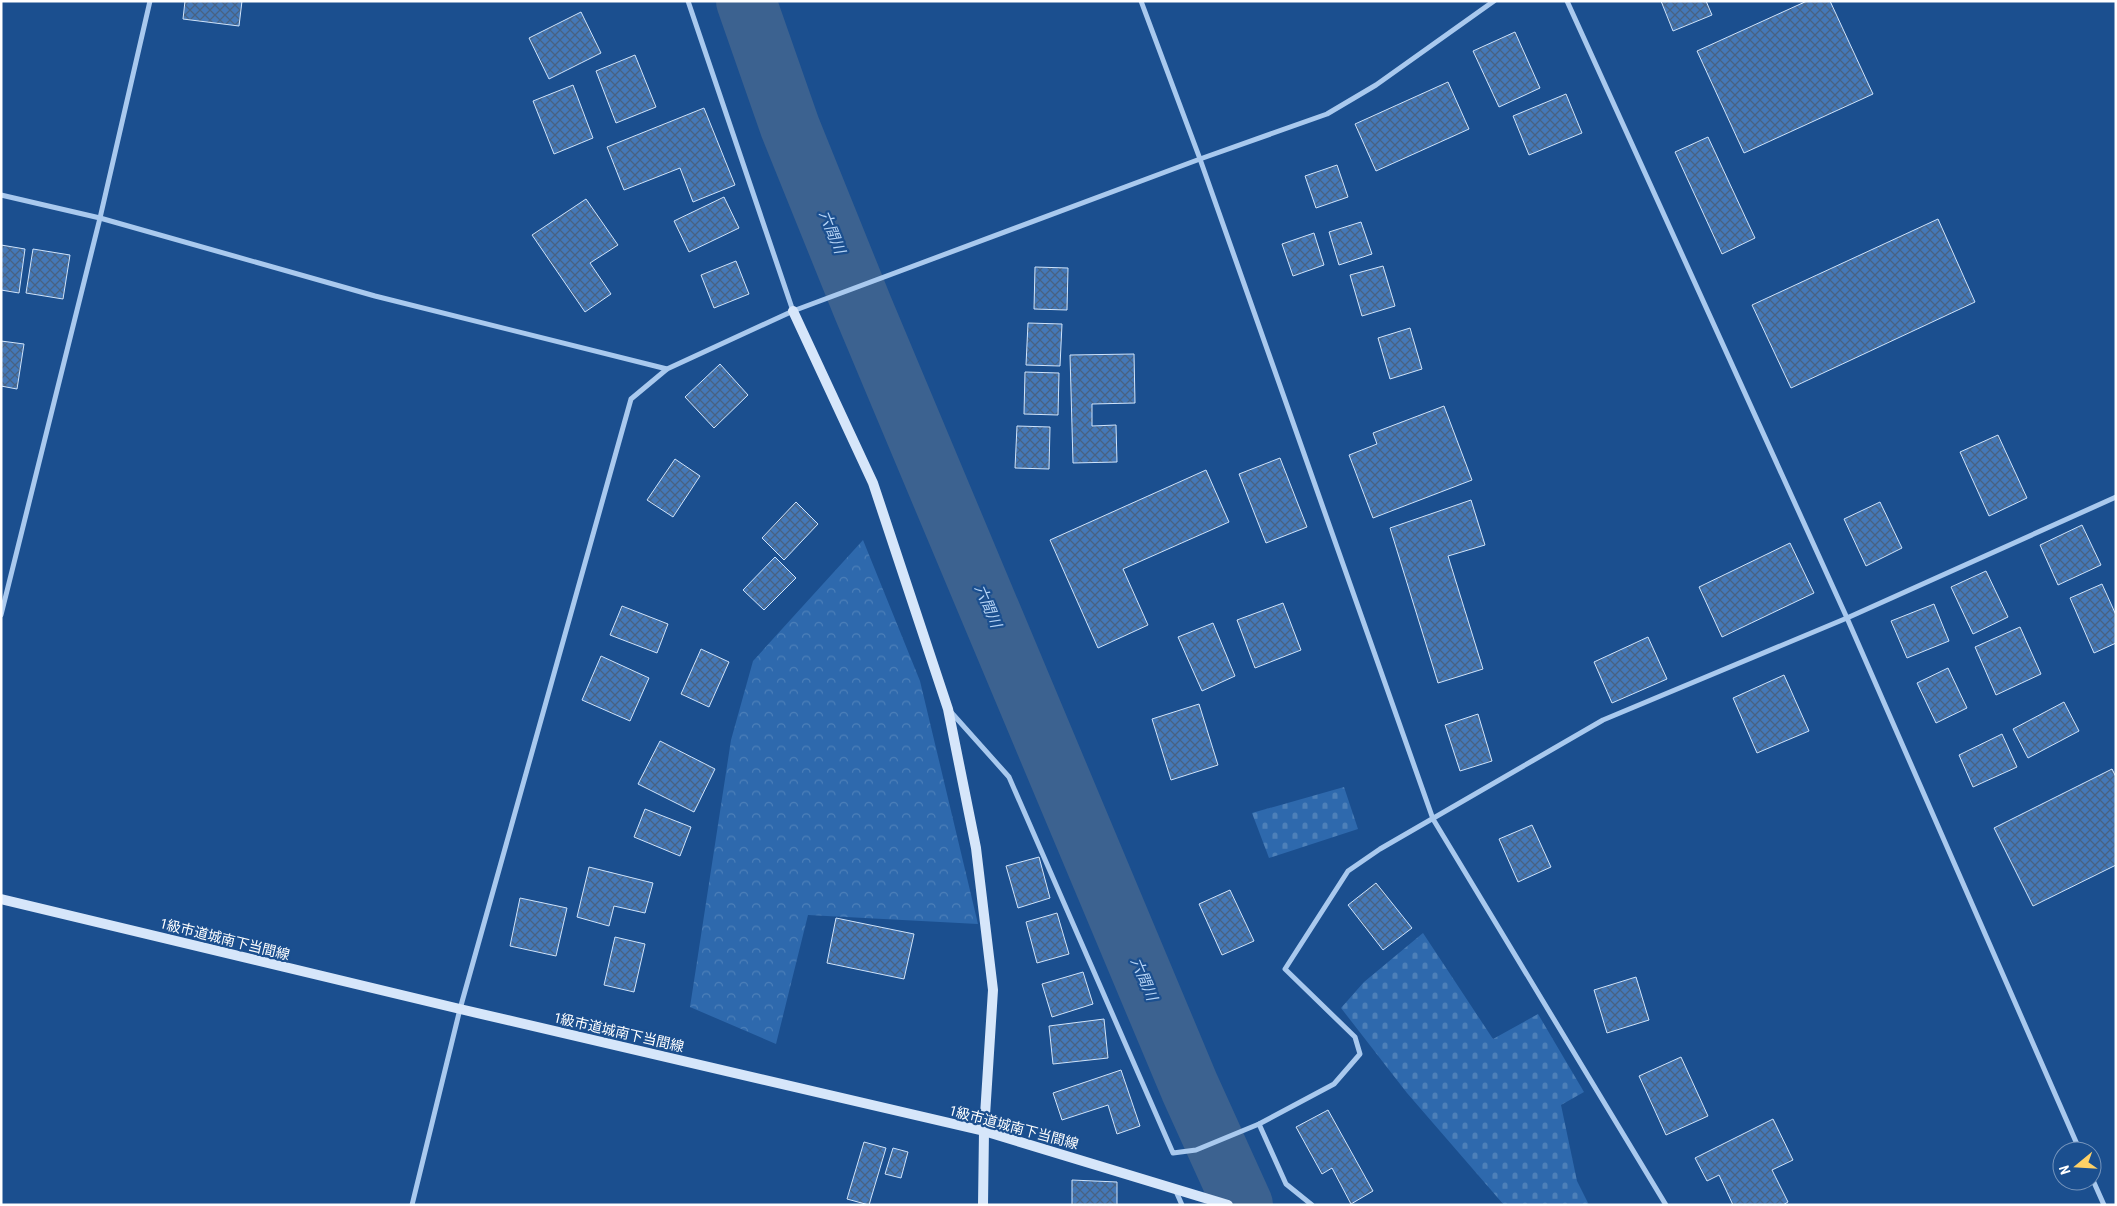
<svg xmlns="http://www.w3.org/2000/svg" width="2117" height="1206" viewBox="0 0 2117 1206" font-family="'Roboto Condensed','Noto Sans JP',sans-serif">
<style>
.forest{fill:url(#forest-crowns)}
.cemetery{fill:url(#cemetery-stones)}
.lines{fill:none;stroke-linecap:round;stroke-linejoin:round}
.river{stroke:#3c6290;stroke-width:60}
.building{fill:url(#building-cross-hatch);stroke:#cfe3fa}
.street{stroke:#a9c9ee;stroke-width:5}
.secondary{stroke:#d6e6fa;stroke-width:10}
.labels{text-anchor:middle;stroke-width:4.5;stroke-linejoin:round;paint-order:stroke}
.street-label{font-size:14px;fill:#fff;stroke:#1b4f8f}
.water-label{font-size:15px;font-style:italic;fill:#b5d3f5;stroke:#1b4f8f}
</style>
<defs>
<pattern id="forest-crowns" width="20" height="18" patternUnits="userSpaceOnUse" patternTransform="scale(1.25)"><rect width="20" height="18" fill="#2e69ad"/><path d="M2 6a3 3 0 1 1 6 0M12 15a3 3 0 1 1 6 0" fill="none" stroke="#4d80b9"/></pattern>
<pattern id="cemetery-stones" width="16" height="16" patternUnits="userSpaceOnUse" patternTransform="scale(1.25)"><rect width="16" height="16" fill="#2e69ad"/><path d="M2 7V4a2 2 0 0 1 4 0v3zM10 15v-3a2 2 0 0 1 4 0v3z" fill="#4d80b9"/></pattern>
<pattern id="building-cross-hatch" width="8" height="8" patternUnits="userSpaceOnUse" patternTransform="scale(1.25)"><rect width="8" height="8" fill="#4478b7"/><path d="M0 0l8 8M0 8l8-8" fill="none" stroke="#486282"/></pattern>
</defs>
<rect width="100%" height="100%" fill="#1b4f8f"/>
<path class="forest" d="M 863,540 L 920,681 L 978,924 L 808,915 L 776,1044 L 690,1007 L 731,740 L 753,661 Z"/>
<g class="cemetery">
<path d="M 1344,787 L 1358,829 L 1269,858 L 1252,813 Z"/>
<path d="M 1423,933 L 1493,1039 L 1538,1014 L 1584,1092 L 1561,1105 L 1577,1181 L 1589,1205 L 1504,1205 L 1407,1093 L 1341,1008 L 1364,982 Z"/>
</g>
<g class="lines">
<path class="river" d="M 746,1 L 790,127 L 863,308 L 1190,1088 L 1243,1205"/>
</g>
<g class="building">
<path d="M 185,1 L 242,1 L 239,26 L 183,19 Z"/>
<path d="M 1661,1 L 1706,1 L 1712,15 L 1673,31 Z"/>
<path d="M 1807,1 L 1830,1 L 1873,94 L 1744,153 L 1697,51 Z"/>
<path d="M 581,12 L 601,53 L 549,79 L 529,38 Z"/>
<path d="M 1515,32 L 1540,88 L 1499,107 L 1473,51 Z"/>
<path d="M 635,55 L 656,107 L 616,123 L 596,71 Z"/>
<path d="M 1448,82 L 1469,129 L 1376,171 L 1355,124 Z"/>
<path d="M 573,85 L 593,138 L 554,154 L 533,101 Z"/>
<path d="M 1566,94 L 1582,133 L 1529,155 L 1513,116 Z"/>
<path d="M 704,108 L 735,185 L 693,202 L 680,168 L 624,190 L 607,147 Z"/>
<path d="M 1708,137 L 1755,238 L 1722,254 L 1675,152 Z"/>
<path d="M 1337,165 L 1348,197 L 1316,208 L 1305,176 Z"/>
<path d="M 724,197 L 739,228 L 689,252 L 674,221 Z"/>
<path d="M 586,199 L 618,245 L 590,263 L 611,294 L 585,312 L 532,235 Z"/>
<path d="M 1938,219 L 1975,302 L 1791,388 L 1752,305 Z"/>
<path d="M 1361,222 L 1372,254 L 1339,265 L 1329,232 Z"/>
<path d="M 1314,233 L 1324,265 L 1293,276 L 1282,244 Z"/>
<path d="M 1,245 L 25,249 L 19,293 L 1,290 Z"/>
<path d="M 33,249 L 70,255 L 63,299 L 26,293 Z"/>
<path d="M 736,261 L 749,294 L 714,308 L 701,275 Z"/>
<path d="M 1383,266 L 1395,306 L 1362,316 L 1350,275 Z"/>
<path d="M 1035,267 L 1068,268 L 1067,310 L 1034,309 Z"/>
<path d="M 1028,323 L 1062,324 L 1060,366 L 1026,365 Z"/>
<path d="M 1410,328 L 1422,369 L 1390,379 L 1378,338 Z"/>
<path d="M 1,341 L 24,344 L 17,389 L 1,386 Z"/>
<path d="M 1134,354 L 1135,403 L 1092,404 L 1092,426 L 1116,425 L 1117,462 L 1073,463 L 1070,355 Z"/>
<path d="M 720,364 L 748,395 L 714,428 L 685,397 Z"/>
<path d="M 1025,372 L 1059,373 L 1058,415 L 1024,414 Z"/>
<path d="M 1444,406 L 1472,480 L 1373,518 L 1349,455 L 1377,444 L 1373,433 Z"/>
<path d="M 1017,426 L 1050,427 L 1049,469 L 1015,468 Z"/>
<path d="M 1998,435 L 2027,498 L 1989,516 L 1960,452 Z"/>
<path d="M 1280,458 L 1307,527 L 1266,543 L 1239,474 Z"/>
<path d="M 675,459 L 700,476 L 673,517 L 647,500 Z"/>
<path d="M 1206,470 L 1229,522 L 1123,569 L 1148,625 L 1098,648 L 1050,540 Z"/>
<path d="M 1471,500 L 1485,545 L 1448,556 L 1483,669 L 1438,683 L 1390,528 Z"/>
<path d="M 796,502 L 818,524 L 784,560 L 762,538 Z"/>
<path d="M 1880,502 L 1902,548 L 1866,566 L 1844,519 Z"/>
<path d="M 2082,525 L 2101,565 L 2058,585 L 2040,545 Z"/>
<path d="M 1790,543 L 1814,593 L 1722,637 L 1699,587 Z"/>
<path d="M 775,557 L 796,578 L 764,610 L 743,590 Z"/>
<path d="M 1986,571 L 2008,617 L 1973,634 L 1951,587 Z"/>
<path d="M 2102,584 L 2116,615 L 2116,643 L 2094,653 L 2070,598 Z"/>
<path d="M 1283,603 L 1301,650 L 1255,668 L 1237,620 Z"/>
<path d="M 1934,604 L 1949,641 L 1907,658 L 1891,621 Z"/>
<path d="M 622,606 L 668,624 L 657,653 L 610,635 Z"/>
<path d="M 1213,623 L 1235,676 L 1202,691 L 1178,637 Z"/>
<path d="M 2020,627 L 2041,674 L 1996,695 L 1975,647 Z"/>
<path d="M 1648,637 L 1667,679 L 1612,703 L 1594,662 Z"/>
<path d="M 701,649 L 729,662 L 709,707 L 681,694 Z"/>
<path d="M 601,656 L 649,678 L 630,721 L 582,700 Z"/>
<path d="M 1948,668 L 1967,708 L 1936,723 L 1917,683 Z"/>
<path d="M 1784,675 L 1809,731 L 1757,753 L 1733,698 Z"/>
<path d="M 2064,702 L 2079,731 L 2028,758 L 2013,729 Z"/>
<path d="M 1199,704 L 1218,765 L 1171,780 L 1152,719 Z"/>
<path d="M 1478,714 L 1492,761 L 1460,771 L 1445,725 Z"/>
<path d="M 2002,734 L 2017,767 L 1973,787 L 1959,755 Z"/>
<path d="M 660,741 L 715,769 L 694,812 L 638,784 Z"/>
<path d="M 2112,769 L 2116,777 L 2116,865 L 2033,906 L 1994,828 Z"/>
<path d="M 645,809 L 691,827 L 680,856 L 634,837 Z"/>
<path d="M 1532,825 L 1551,867 L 1518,882 L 1499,839 Z"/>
<path d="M 1039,857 L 1050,898 L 1018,908 L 1006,866 Z"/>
<path d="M 589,867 L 653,883 L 645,913 L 614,906 L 609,926 L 577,917 Z"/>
<path d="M 1376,883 L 1412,928 L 1383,950 L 1348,905 Z"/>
<path d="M 1230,890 L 1254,941 L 1222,955 L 1199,904 Z"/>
<path d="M 520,898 L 567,908 L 556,956 L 510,946 Z"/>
<path d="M 1057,913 L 1069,954 L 1037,963 L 1026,922 Z"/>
<path d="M 836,918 L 914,934 L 904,979 L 827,963 Z"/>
<path d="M 615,937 L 645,944 L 634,992 L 604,985 Z"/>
<path d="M 1083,972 L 1093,1004 L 1052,1017 L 1042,984 Z"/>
<path d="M 1636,977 L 1649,1020 L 1607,1033 L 1594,990 Z"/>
<path d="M 1104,1019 L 1108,1058 L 1053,1064 L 1049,1026 Z"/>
<path d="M 1681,1057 L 1708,1116 L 1666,1135 L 1639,1076 Z"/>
<path d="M 1121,1070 L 1140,1126 L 1117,1134 L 1108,1105 L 1062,1120 L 1053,1093 Z"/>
<path d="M 1328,1110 L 1373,1191 L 1351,1204 L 1332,1168 L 1322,1174 L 1296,1127 Z"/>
<path d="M 1773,1119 L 1793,1160 L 1772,1170 L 1788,1202 L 1783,1205 L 1733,1205 L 1719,1175 L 1707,1181 L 1695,1158 Z"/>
<path d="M 864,1142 L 886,1148 L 869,1205 L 847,1199 Z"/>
<path d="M 893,1148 L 908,1152 L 901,1178 L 885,1174 Z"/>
<path d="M 1072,1180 L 1117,1182 L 1117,1205 L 1072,1205 Z"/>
</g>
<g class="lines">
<g class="street">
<path d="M 688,1 L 793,311"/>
<path d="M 1141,1 L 1200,159 L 1433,819 L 1666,1205"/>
<path d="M 1567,1 L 1847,618 L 2080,1151"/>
<path d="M 1,195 L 100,218 L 375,296 L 667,369"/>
<path d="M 1,615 L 100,218 L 150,1"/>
<path d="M 950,711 L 1009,777 L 1173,1153 L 1196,1150 L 1259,1124 L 1334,1084 L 1360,1054 L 1355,1037 L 1285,969 L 1348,871 L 1380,849 L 1603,720 L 1847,618 L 2116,497"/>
<path d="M 1259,1124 L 1286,1184 L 1312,1205"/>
<path d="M 2092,1178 L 2104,1205"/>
<path d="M 1175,1189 L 1182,1205"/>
<path d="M 412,1205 L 460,1009 L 631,399 L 667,369 L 793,311 L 1200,159 L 1327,114 L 1376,85 L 1494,1"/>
</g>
<g class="secondary">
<path d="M 793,311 L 873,483 L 948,709 L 976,848 L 993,990 L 984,1131 L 983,1205"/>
<path d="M 1,899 L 460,1009 L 984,1131 L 1228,1205"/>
</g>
</g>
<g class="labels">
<g class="street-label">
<text transform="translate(225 939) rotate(14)" y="5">1級市道城南下当間線</text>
<text transform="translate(619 1032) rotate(13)" y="5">1級市道城南下当間線</text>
<text transform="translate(1014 1127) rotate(15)" y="5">1級市道城南下当間線</text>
</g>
<g class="water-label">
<text transform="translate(832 232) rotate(68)" y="5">六間川</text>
<text transform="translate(988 606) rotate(67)" y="5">六間川</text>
<text transform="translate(1144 979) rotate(67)" y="5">六間川</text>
</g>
</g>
<rect width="2117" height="1206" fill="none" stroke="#ffffff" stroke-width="5"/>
<g transform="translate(2077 1166) rotate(252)"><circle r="24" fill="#1b4f8f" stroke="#7695bc"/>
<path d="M0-4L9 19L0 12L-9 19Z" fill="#ffd166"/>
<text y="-8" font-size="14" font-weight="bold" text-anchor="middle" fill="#ffffff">N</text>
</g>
</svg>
